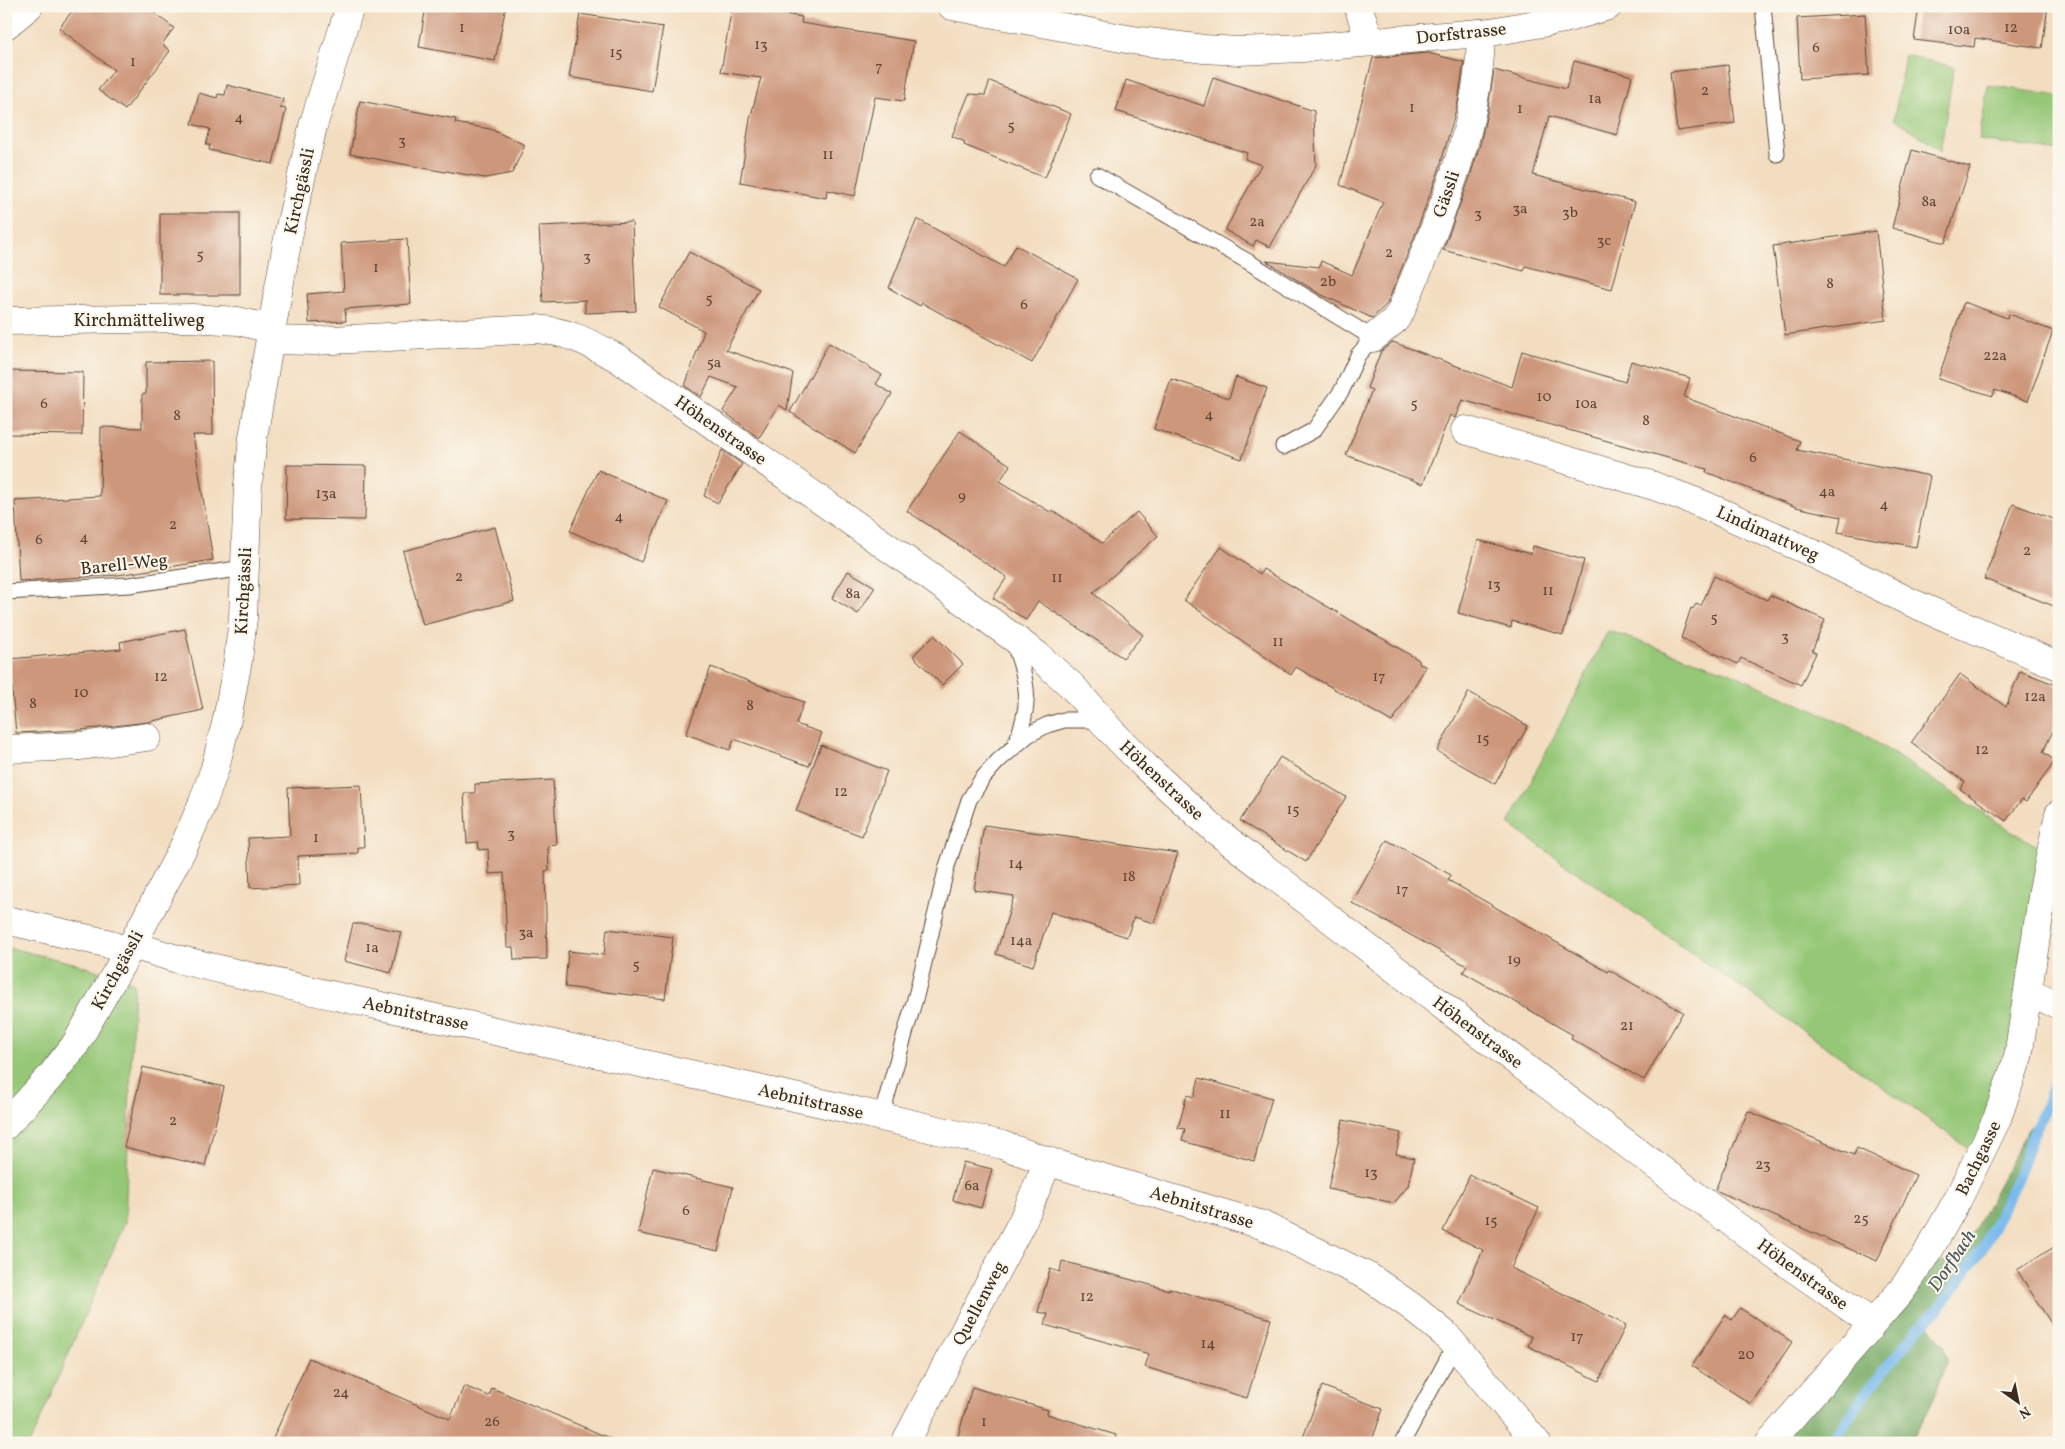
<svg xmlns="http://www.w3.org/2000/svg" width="2065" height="1449" viewBox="0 0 2065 1449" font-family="Vollkorn,serif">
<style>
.green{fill:#95c777;stroke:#68784a}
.forest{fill:#78ac68;stroke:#5a6b43}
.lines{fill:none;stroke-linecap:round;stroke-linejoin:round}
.stream{stroke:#77b9ec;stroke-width:11}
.building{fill:#cd977b}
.service-casing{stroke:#574536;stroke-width:17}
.minor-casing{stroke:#574536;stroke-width:29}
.service{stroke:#fff;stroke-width:15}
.minor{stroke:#fff;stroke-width:28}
.labels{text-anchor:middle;stroke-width:4;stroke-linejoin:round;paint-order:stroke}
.number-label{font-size:15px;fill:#604535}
.street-label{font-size:18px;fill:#3b2a1e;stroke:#fbf7ec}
.water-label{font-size:19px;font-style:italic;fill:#4d555c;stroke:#fbf7ec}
</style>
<rect width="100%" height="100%" fill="#fbf7ec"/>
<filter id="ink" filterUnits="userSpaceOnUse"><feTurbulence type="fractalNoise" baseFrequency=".02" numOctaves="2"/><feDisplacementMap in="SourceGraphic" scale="10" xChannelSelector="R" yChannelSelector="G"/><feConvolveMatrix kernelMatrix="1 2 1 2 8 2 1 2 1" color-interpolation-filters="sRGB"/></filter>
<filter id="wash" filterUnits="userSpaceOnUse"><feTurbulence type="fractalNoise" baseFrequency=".0096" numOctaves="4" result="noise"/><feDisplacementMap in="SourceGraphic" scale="20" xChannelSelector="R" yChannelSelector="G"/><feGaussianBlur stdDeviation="1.12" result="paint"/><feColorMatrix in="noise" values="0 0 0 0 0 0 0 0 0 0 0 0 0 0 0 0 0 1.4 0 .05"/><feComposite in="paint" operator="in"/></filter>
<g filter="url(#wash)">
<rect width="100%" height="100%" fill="#f3ddc0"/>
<g class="green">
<path d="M 1905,55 L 1954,67 L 1940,152 L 1922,137 L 1894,119 Z"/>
<path d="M 1988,85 L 2059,96 L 2059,151 L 1979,140 Z"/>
<path d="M 1608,631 L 1729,672 L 1859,731 L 1997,822 L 2050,854 L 2028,992 L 1979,1156 C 1824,1043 1665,936 1509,824 Z"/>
<path d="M 6,947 L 77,964 L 134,983 L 125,1222 L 30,1443 L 6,1443 Z"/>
</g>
<path class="forest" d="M 2042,1115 C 2032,1135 2026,1155 2018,1176 C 1997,1228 1966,1281 1926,1321 L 1944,1345 L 1948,1361 L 1927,1414 L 1910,1443 L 1769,1443 L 1925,1257 L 1942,1262 L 1953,1258 L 1969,1240 L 2028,1129 Z"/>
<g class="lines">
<path class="stream" d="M 1833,1443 L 1840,1430 L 1870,1388 L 1918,1329 L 1940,1307 L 1984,1246 L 2018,1176 L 2031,1139 L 2042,1115 L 2059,1074"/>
</g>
<g id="blocks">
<g class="building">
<path d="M 76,6 L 145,6 L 174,28 L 162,44 L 170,51 L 125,110 L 98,90 L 114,70 L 59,28 Z"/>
<path d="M 426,6 L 506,6 L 495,61 L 419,47 Z"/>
<path d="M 732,6 L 774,6 L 773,12 L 802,17 L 801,23 L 914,41 L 904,101 L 875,97 L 855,196 L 827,190 L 826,198 L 740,182 L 750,119 L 761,78 L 721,72 Z"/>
<path d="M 1919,6 L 2048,6 L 2042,48 L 1975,38 L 1974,47 L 1914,40 Z"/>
<path d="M 580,14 L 663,27 L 652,91 L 569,77 Z"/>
<path d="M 1865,14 L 1869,75 L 1800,79 L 1797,18 Z"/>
<path d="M 1428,53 L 1464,62 L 1458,102 L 1439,170 L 1414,238 L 1387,304 L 1372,318 L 1320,294 L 1266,261 L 1319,267 L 1321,261 L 1352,275 L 1383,202 L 1340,185 L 1373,58 Z"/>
<path d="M 1574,61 L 1632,76 L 1617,135 L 1549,116 L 1533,175 L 1635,202 L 1612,289 L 1525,266 L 1524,271 L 1443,250 L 1469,180 L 1480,144 L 1488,108 L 1494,70 L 1566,89 Z"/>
<path d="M 1728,65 L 1735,123 L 1677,131 L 1670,72 Z"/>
<path d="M 1213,77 L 1314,111 L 1316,165 L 1270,247 L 1256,240 L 1253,246 L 1225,230 L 1261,165 L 1245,159 L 1247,153 L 1116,111 L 1126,80 L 1204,106 Z"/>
<path d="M 990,81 L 1071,114 L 1045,178 L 964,145 L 965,142 L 952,136 L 969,94 L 985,95 Z"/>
<path d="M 227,85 L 283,99 L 280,108 L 286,109 L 273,164 L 209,150 L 210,145 L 206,145 L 210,129 L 192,124 L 199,93 L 217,98 L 218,94 L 225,95 Z"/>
<path d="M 360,101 L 456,119 L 455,123 L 490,129 L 525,145 L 512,173 L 485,178 L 446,171 L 445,172 L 350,154 Z"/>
<path d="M 1912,150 L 1970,167 L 1945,243 L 1892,228 Z"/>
<rect x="160" y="213" width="80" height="82"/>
<path d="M 917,219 L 1004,267 L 1016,245 L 1078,279 L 1032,363 L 922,303 L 920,306 L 889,288 Z"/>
<path d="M 632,222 L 636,311 L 585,313 L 585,300 L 543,302 L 539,226 Z"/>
<path d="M 1876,231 L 1886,320 L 1785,335 L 1773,246 Z"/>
<path d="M 407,239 L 411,304 L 345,309 L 346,321 L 309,323 L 307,294 L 344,291 L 341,243 Z"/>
<path d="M 689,252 L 759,289 L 726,350 L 793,373 L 787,410 L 779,405 L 759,438 L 723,411 L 738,387 L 711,377 L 701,397 L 685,386 L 704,331 L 659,307 Z"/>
<path d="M 1964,302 L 2007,318 L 2009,314 L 2053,331 L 2028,401 L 1995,390 L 1993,396 L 1938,379 Z"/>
<path d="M 1393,342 L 1512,387 L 1522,351 L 1625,382 L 1631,361 L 1690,378 L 1684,397 L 1800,441 L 1797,450 L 1930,476 L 1916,547 L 1838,532 L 1841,517 L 1796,507 L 1706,472 L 1707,469 L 1462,400 L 1455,418 L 1450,415 L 1423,484 L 1346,455 L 1372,390 L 1367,388 L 1381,351 Z"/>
<path d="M 829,343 L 882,375 L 876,384 L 892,394 L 855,453 L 790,412 Z"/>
<path d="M 212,361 L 213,435 L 193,435 L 213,560 L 118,575 L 19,581 L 15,501 L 100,496 L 101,427 L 142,428 L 142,394 L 146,394 L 146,362 Z"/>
<path d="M 6,371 L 83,372 L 82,435 L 6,434 Z"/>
<path d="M 1236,377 L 1267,388 L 1242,459 L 1154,429 L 1171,379 L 1229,398 Z"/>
<path d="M 960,431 L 1010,465 L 1000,481 L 1050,512 L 1052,510 L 1102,543 L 1137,512 L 1158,536 L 1093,593 L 1143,635 L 1123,658 L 1038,601 L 1026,620 L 993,598 L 1007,577 L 907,511 Z"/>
<path d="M 722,450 L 742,464 L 718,503 L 704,496 Z"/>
<path d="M 287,465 L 366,466 L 365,520 L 286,519 Z"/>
<path d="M 598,470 L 668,501 L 641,562 L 570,531 Z"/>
<path d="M 2013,504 L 2059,521 L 2059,608 L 1984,579 Z"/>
<path d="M 495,527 L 514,601 L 423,625 L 403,551 Z"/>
<path d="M 1478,540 L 1531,554 L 1533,546 L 1584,560 L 1563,635 L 1512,621 L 1511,628 L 1458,613 Z"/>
<path d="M 1221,547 L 1260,574 L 1263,569 L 1419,660 L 1419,663 L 1426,667 L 1392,722 L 1296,667 L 1291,675 L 1184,600 Z"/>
<path d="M 848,571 L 875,587 L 858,614 L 832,598 Z"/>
<path d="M 1714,576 L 1767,600 L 1770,595 L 1825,620 L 1812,651 L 1816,653 L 1801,685 L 1741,658 L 1738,664 L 1681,638 L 1691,608 L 1693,609 L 1696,604 L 1701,606 Z"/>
<path d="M 185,629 L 203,710 L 148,722 L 80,730 L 16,733 L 9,659 L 121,649 L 120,642 Z"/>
<path d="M 934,635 L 963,664 L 942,685 L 913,656 Z"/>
<path d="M 711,667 L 804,702 L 796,724 L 822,733 L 809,766 L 734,739 L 730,750 L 686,734 Z"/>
<path d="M 2020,671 L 2059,686 L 2059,718 L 2043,752 L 2055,761 L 2026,802 L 2022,799 L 2006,821 L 1960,789 L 1965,782 L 1911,743 L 1960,674 L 2006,707 Z"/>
<path d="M 1469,692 L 1528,726 L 1495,784 L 1437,751 Z"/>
<path d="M 821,745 L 887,771 L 862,836 L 796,811 Z"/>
<path d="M 1280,757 L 1346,797 L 1306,862 L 1240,821 Z"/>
<path d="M 553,780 L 557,845 L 548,846 L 549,870 L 545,871 L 547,959 L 514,960 L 513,947 L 507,947 L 504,873 L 489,874 L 488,849 L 479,850 L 478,842 L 467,843 L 464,793 L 475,793 L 475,784 Z"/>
<path d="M 361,785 L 364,847 L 358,847 L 358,853 L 298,856 L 299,885 L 250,888 L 248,838 L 290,836 L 288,788 Z"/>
<path d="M 984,825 L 1178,853 L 1154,923 L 1134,917 L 1127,937 L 1051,912 L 1033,966 L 996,954 L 1014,896 L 974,890 Z"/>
<path d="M 1387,840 L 1451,875 L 1448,880 L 1608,972 L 1609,970 L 1683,1012 L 1644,1080 L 1571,1039 L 1573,1035 L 1463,972 L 1467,966 L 1352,903 Z"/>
<path d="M 353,924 L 366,924 L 401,932 L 391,973 L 344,961 Z"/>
<path d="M 607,929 L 673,937 L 665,999 L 565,987 L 568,951 L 604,955 Z"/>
<path d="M 143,1067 L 224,1087 L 205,1166 L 124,1147 Z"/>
<path d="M 1199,1078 L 1272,1098 L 1254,1161 L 1182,1141 L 1185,1129 L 1178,1128 L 1187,1095 L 1194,1097 Z"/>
<path d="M 1748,1111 L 1854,1155 L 1857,1148 L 1916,1175 L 1877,1261 L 1715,1190 Z"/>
<path d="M 1343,1120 L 1401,1133 L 1396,1154 L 1414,1158 L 1408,1186 L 1394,1203 L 1328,1189 Z"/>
<path d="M 963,1162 L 992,1169 L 981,1208 L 953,1200 Z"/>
<path d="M 653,1168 L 733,1187 L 718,1251 L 638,1233 Z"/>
<path d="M 1470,1175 L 1539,1208 L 1511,1268 L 1626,1325 L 1599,1381 L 1528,1346 L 1532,1337 L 1459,1304 L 1483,1250 L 1443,1231 Z"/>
<path d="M 2059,1244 L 2059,1336 L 2017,1270 Z"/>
<path d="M 1062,1261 L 1169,1290 L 1169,1288 L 1271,1319 L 1247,1398 L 1145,1367 L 1149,1354 L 1045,1325 L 1048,1314 L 1038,1312 L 1050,1269 L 1060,1272 Z"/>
<path d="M 1740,1308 L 1792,1342 L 1751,1404 L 1692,1366 L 1725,1315 L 1732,1320 Z"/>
<path d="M 309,1358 L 450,1419 L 464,1386 L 489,1396 L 492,1388 L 621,1443 L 271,1443 Z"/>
<path d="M 1322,1386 L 1383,1409 L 1371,1443 L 1301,1443 Z"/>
<path d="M 972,1387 L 1048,1410 L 1047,1414 L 1116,1435 L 1114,1443 L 956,1443 Z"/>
</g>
</g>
</g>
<g filter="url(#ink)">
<use href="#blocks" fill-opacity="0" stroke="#574536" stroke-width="1"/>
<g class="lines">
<defs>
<g id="service">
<path d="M 1763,6 L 1777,154"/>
<path d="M 1097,175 L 1247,261 L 1373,338 L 1358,355 L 1342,390 L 1314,430 L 1283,447"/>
<path d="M 6,592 L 129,585 L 244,568"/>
<path d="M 1013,642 C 1029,683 1032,704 1015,745"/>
<path d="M 881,1117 L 917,992 L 947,866 L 969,800 L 982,779 L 998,761 L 1028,735 L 1047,725 L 1064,720 L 1101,720"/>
<path d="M 1402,1443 L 1455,1345"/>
</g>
<g id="minor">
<path d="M 952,6 L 1132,40 L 1204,49 L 1239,51 L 1302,48 L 1491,32 L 1564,19 L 1608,6"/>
<path d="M 1358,6 L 1370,41"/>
<path d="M 6,25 L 29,6"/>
<path d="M 6,321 L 192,318 L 238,321 L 271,329"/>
<path d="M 1373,338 L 1395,320 L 1401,311 C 1437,223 1480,129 1481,33"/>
<path d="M 270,340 L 314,341 L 537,329 C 571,332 589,343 619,359 L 926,574 L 1037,655 L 1072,686 L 1110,730 L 1146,767 L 1215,830 L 1464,1022 L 1775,1255 L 1872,1323"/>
<path d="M 1465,430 L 1654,486 L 1702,504 L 1806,550 L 1910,602 L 2059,666"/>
<path d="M 6,749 L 81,746 L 147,737"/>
<path d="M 6,920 L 106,943 L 128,952"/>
<path d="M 132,945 L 177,959 L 304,989 L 826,1104 L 1002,1145 L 1053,1163 L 1262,1225 L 1369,1277 L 1412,1307 L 1445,1334 L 1537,1443"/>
<path d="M 2028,992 L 2059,1005"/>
<path d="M 6,1125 L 50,1077 L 75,1045 L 132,945 L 184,846 L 203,802 L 215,768 L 227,719 L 238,660 L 243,618 L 248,485 L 253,438 L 277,298 L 290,227 L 313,126 L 350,6"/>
<path d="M 905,1443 L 1023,1220 L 1048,1161"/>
<path d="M 1769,1443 L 1902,1290 L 1925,1257 L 1958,1199 L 1997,1119 L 2018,1057 L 2043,890 L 2059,814"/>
</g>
</defs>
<use href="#service" class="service-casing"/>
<use href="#minor" class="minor-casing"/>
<use href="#service" class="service"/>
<use href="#minor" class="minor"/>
</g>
</g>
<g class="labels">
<g class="number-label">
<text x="462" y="32">1</text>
<text x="2011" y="32">12</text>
<text x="1959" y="34">10a</text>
<text x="761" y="49">13</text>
<text x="1816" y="52">6</text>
<text x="616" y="57">15</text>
<text x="133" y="66">1</text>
<text x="879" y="71">7</text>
<text x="1705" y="95">2</text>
<text x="1595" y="103">1a</text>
<text x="1412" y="112">1</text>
<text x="1520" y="113">1</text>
<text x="239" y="122">4</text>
<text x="1011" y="130">5</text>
<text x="402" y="145">3</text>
<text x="828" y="159">11</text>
<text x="1929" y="206">8a</text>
<text x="1520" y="213">3a</text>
<text x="1570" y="217">3b</text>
<text x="1478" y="218">3</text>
<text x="1257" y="226">2a</text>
<text x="1604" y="245">3c</text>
<text x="1389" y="257">2</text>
<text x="200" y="259">5</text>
<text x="587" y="261">3</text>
<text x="376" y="272">1</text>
<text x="1328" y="286">2b</text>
<text x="1830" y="288">8</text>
<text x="709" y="303">5</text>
<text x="1024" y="309">6</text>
<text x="1995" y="360">22a</text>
<text x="714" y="367">5a</text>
<text x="1544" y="401">10</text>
<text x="44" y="408">6</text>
<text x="1414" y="408">5</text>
<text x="1586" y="408">10a</text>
<text x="1209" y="419">4</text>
<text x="177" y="420">8</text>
<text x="1646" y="425">8</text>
<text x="1753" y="462">6</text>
<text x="1827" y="496">4a</text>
<text x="326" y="498">13a</text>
<text x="962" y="500">9</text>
<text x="1884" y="509">4</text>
<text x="619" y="521">4</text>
<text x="173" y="529">2</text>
<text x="84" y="542">4</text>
<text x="39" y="544">6</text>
<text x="2027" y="555">2</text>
<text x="459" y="581">2</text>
<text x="1057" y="582">11</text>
<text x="1494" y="589">13</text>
<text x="1548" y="595">11</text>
<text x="853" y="598">8a</text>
<text x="1714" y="622">5</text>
<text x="1785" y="641">3</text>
<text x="1278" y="646">11</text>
<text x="161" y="681">12</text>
<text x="1379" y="681">17</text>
<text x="81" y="697">10</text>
<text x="2035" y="701">12a</text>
<text x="33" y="708">8</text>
<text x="750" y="710">8</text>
<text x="1483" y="743">15</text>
<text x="1982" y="754">12</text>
<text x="841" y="796">12</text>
<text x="1293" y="814">15</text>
<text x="511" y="838">3</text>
<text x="316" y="842">1</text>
<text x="1016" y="868">14</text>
<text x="1129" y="881">18</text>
<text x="1402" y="894">17</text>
<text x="526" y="937">3a</text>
<text x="1021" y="945">14a</text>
<text x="372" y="952">1a</text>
<text x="1514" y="964">19</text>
<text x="636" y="969">5</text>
<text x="1627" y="1030">21</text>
<text x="1225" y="1118">11</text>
<text x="173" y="1125">2</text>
<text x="1763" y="1169">23</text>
<text x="1371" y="1177">13</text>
<text x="972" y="1190">6a</text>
<text x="686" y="1215">6</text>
<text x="1861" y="1223">25</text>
<text x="1491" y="1225">15</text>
<text x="1087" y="1301">12</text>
<text x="1577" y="1341">17</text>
<text x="1208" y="1348">14</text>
<text x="1746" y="1359">20</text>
<text x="341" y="1397">24</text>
<text x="492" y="1426">26</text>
<text x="984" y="1426">1</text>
</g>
<g class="street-label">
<text transform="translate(1461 33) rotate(-6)" y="6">Dorfstrasse</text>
<text transform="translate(299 191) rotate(-78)" y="6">Kirchgässli</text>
<text transform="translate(1446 194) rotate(-71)" y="6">Gässli</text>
<text x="139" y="326">Kirchmätteliweg</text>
<text transform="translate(721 430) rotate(35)" y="6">Höhenstrasse</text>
<text transform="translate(1768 533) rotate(24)" y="6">Lindimattweg</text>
<text transform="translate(124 564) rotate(-6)" y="6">Barell-Weg</text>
<text transform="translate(243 591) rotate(-87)" y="6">Kirchgässli</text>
<text transform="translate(1162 780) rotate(43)" y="6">Höhenstrasse</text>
<text transform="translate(117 970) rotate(-61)" y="6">Kirchgässli</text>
<text transform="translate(416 1013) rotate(12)" y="6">Aebnitstrasse</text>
<text transform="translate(1478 1032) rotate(37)" y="6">Höhenstrasse</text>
<text transform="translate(811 1101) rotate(13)" y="6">Aebnitstrasse</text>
<text transform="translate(1978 1158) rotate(-64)" y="6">Bachgasse</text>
<text transform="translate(1202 1207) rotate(17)" y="6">Aebnitstrasse</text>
<text transform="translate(1803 1274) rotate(36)" y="6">Höhenstrasse</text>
<text transform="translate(979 1303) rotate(-62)" y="6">Quellenweg</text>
</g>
<g class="water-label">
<text transform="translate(1951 1260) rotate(-56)" y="7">Dorfbach</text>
</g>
</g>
<rect width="2065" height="1449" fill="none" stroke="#fbf7ec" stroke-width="25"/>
<g transform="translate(2018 1402) rotate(147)" stroke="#fbf7ec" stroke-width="4" paint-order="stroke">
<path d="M0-4L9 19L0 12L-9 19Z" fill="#3b2a1e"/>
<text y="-8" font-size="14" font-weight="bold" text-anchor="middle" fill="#3b2a1e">N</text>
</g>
</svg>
